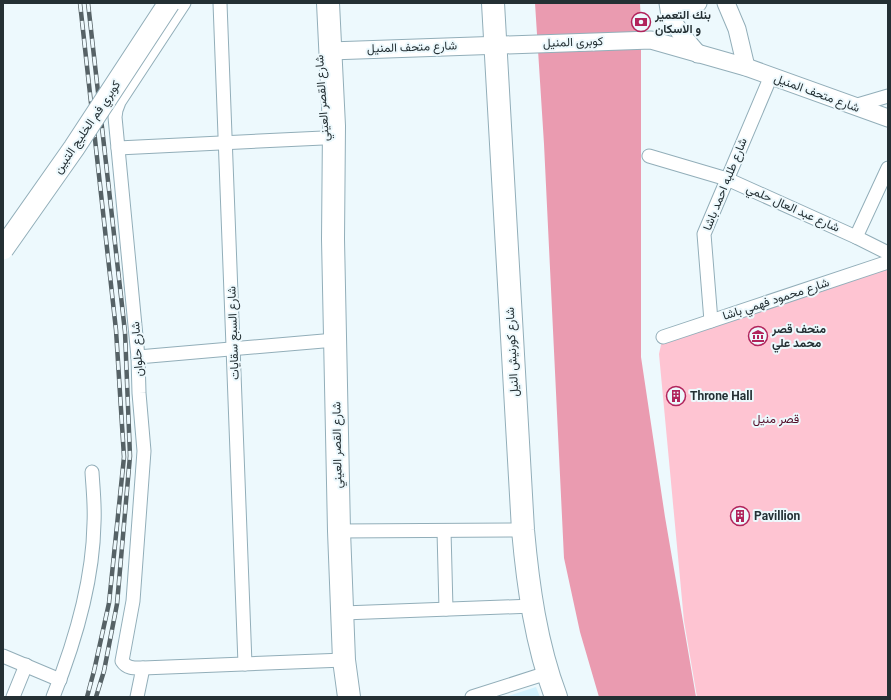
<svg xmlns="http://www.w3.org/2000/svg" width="891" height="700" viewBox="0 0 891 700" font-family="Roboto,Vazirmatn,sans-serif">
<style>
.built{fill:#d3f2fe}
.green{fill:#fec4d2}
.water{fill:#ea9bb0}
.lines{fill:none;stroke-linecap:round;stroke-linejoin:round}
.minor-casing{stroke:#92aeb9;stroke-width:15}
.tertiary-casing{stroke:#92aeb9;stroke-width:19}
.trunk-casing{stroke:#92aeb9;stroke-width:24}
.minor{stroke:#fff;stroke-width:13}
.tertiary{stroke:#fff;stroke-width:17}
.trunk{stroke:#fff;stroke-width:22}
.rail-casing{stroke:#566266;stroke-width:4.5}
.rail{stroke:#edf9fd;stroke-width:3;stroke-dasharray:9;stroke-linecap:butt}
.primary-bridge-casing{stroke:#92aeb9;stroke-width:23;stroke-linecap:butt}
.primary-bridge{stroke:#fff;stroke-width:21}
.labels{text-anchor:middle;stroke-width:4;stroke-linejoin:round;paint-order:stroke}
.poi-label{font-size:12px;font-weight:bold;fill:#243034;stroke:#edf9fd;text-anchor:start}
.street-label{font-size:12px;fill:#243034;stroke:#edf9fd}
.park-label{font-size:12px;fill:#530d28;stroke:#edf9fd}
</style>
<rect width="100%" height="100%" fill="#edf9fd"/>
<path class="built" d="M 536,687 L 540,697 L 505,697 Z"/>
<path class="green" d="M 888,264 L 888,697 L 697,697 L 684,621 L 659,354 L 662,340 Z"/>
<path class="water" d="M 535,3 L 640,3 L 641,23 L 641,357 L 665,517 L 696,697 L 599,697 L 580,632 L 564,558 L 544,144 Z"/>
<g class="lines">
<defs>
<g id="minor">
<path d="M 220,3 L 245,664"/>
<path d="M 854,106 L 888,96"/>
<path d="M 118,148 L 323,138"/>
<path d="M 649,156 L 727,179 L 856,237 L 888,253"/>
<path d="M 856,237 L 888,168"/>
<path d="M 711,321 L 704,234 L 771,76"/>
<path d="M 663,337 L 888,262"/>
<path d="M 138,357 L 335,340"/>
<path d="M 339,531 L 523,530"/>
<path d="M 444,531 L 446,609"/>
<path d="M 343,613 L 533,606"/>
<path d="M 3,656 L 60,680"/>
<path d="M 143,668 L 344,660"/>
<path d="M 13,697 L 26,665"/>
<path d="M 53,697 C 75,642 93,583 94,523 C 95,506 93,489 92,472"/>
<path d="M 137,697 L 143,668 C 135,668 127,669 122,661 L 133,601 L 144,451 L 139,393 L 138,357 L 115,117 L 116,110 L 119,102 L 184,3"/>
<path d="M 472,697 L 547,673"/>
</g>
<g id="tertiary">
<path d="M 668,3 L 670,16 L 681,34 L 698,54"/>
<path d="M 726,3 L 737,29 L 746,67"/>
<path d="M 670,16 L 698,3"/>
<path d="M 330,51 L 651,40 L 746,67 L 888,118"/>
</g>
<g id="trunk">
<path d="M 328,3 L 334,126 L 333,239 L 339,531 L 344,660 L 349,697"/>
<path d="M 493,3 L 523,530 C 528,586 536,644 556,697"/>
</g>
</defs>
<use href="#minor" class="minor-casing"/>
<use href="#tertiary" class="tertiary-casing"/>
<use href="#trunk" class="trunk-casing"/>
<use href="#minor" class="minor"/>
<use href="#tertiary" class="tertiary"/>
<use href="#trunk" class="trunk"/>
<defs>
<g id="rail">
<path d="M 80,3 L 116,330 L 124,457 L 109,603 L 94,671 L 87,697"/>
<path d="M 88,3 L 125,332 L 130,456 L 117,604 L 104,671 L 96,697"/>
</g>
</defs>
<use href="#rail" class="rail-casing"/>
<use href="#rail" class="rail"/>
<defs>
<path id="primary-bridge" d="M 3,249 L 74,148 L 169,3"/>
</defs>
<use href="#primary-bridge" class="primary-bridge-casing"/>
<use href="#primary-bridge" class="primary-bridge"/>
</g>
<defs>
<symbol id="bank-ring" viewBox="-11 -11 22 22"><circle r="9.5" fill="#edf9fd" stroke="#b1245c" stroke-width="1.5"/><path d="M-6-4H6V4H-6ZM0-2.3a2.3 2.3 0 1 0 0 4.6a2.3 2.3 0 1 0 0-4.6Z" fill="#b1245c"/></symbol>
<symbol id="museum-ring" viewBox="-11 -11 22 22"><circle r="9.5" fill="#edf9fd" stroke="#b1245c" stroke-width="1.5"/><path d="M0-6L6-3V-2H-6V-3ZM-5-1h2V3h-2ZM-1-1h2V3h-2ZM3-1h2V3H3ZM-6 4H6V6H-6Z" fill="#b1245c"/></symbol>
<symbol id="building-ring" viewBox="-11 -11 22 22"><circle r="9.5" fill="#edf9fd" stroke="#b1245c" stroke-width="1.5"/><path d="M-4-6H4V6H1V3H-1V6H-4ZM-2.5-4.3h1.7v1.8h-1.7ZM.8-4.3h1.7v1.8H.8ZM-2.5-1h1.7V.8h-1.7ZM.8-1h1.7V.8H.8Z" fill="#b1245c"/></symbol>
</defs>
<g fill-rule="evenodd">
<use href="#bank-ring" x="630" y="11" width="22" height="22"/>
<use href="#museum-ring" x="747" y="325" width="22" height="22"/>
<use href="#building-ring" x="665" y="385" width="22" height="22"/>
<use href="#building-ring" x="729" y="505" width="22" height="22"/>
</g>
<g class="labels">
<g class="poi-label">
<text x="655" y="19">بنك التعمير<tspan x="655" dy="14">و الاسكان</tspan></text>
<text x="772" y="333">متحف قصر<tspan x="772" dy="14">محمد علي</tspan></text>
<text x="690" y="400">Throne Hall</text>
<text x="754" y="520">Pavillion</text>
</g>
<g class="street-label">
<text transform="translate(573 42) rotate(-2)" y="4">كوبرى المنيل</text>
<text transform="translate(412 47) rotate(-2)" y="4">شارع متحف المنيل</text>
<text transform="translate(817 93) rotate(20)" y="4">شارع متحف المنيل</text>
<text transform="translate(322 98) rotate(-94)" y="4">شارع القصر العيني</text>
<text transform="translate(87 127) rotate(-56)" y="4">كوبري فم الخليج التبين</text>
<text transform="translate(725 184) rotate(-68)" y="4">شارع طلبه احمد باشا</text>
<text transform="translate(793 208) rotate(24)" y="4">شارع عبد العال حلمي</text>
<text transform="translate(776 299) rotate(-18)" y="4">شارع محمود فهمي باشا</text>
<text transform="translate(233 333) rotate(-92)" y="4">شارع السبع سقايات</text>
<text transform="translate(137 349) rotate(-94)" y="4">شارع حلوان</text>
<text transform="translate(512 352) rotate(-93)" y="4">شارع كورنيش النيل</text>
<text transform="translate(337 445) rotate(-91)" y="4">شارع القصر العيني</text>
</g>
<g class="park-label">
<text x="776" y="423">قصر منيل</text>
</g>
</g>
<rect width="891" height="700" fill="none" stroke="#243034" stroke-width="8"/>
</svg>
